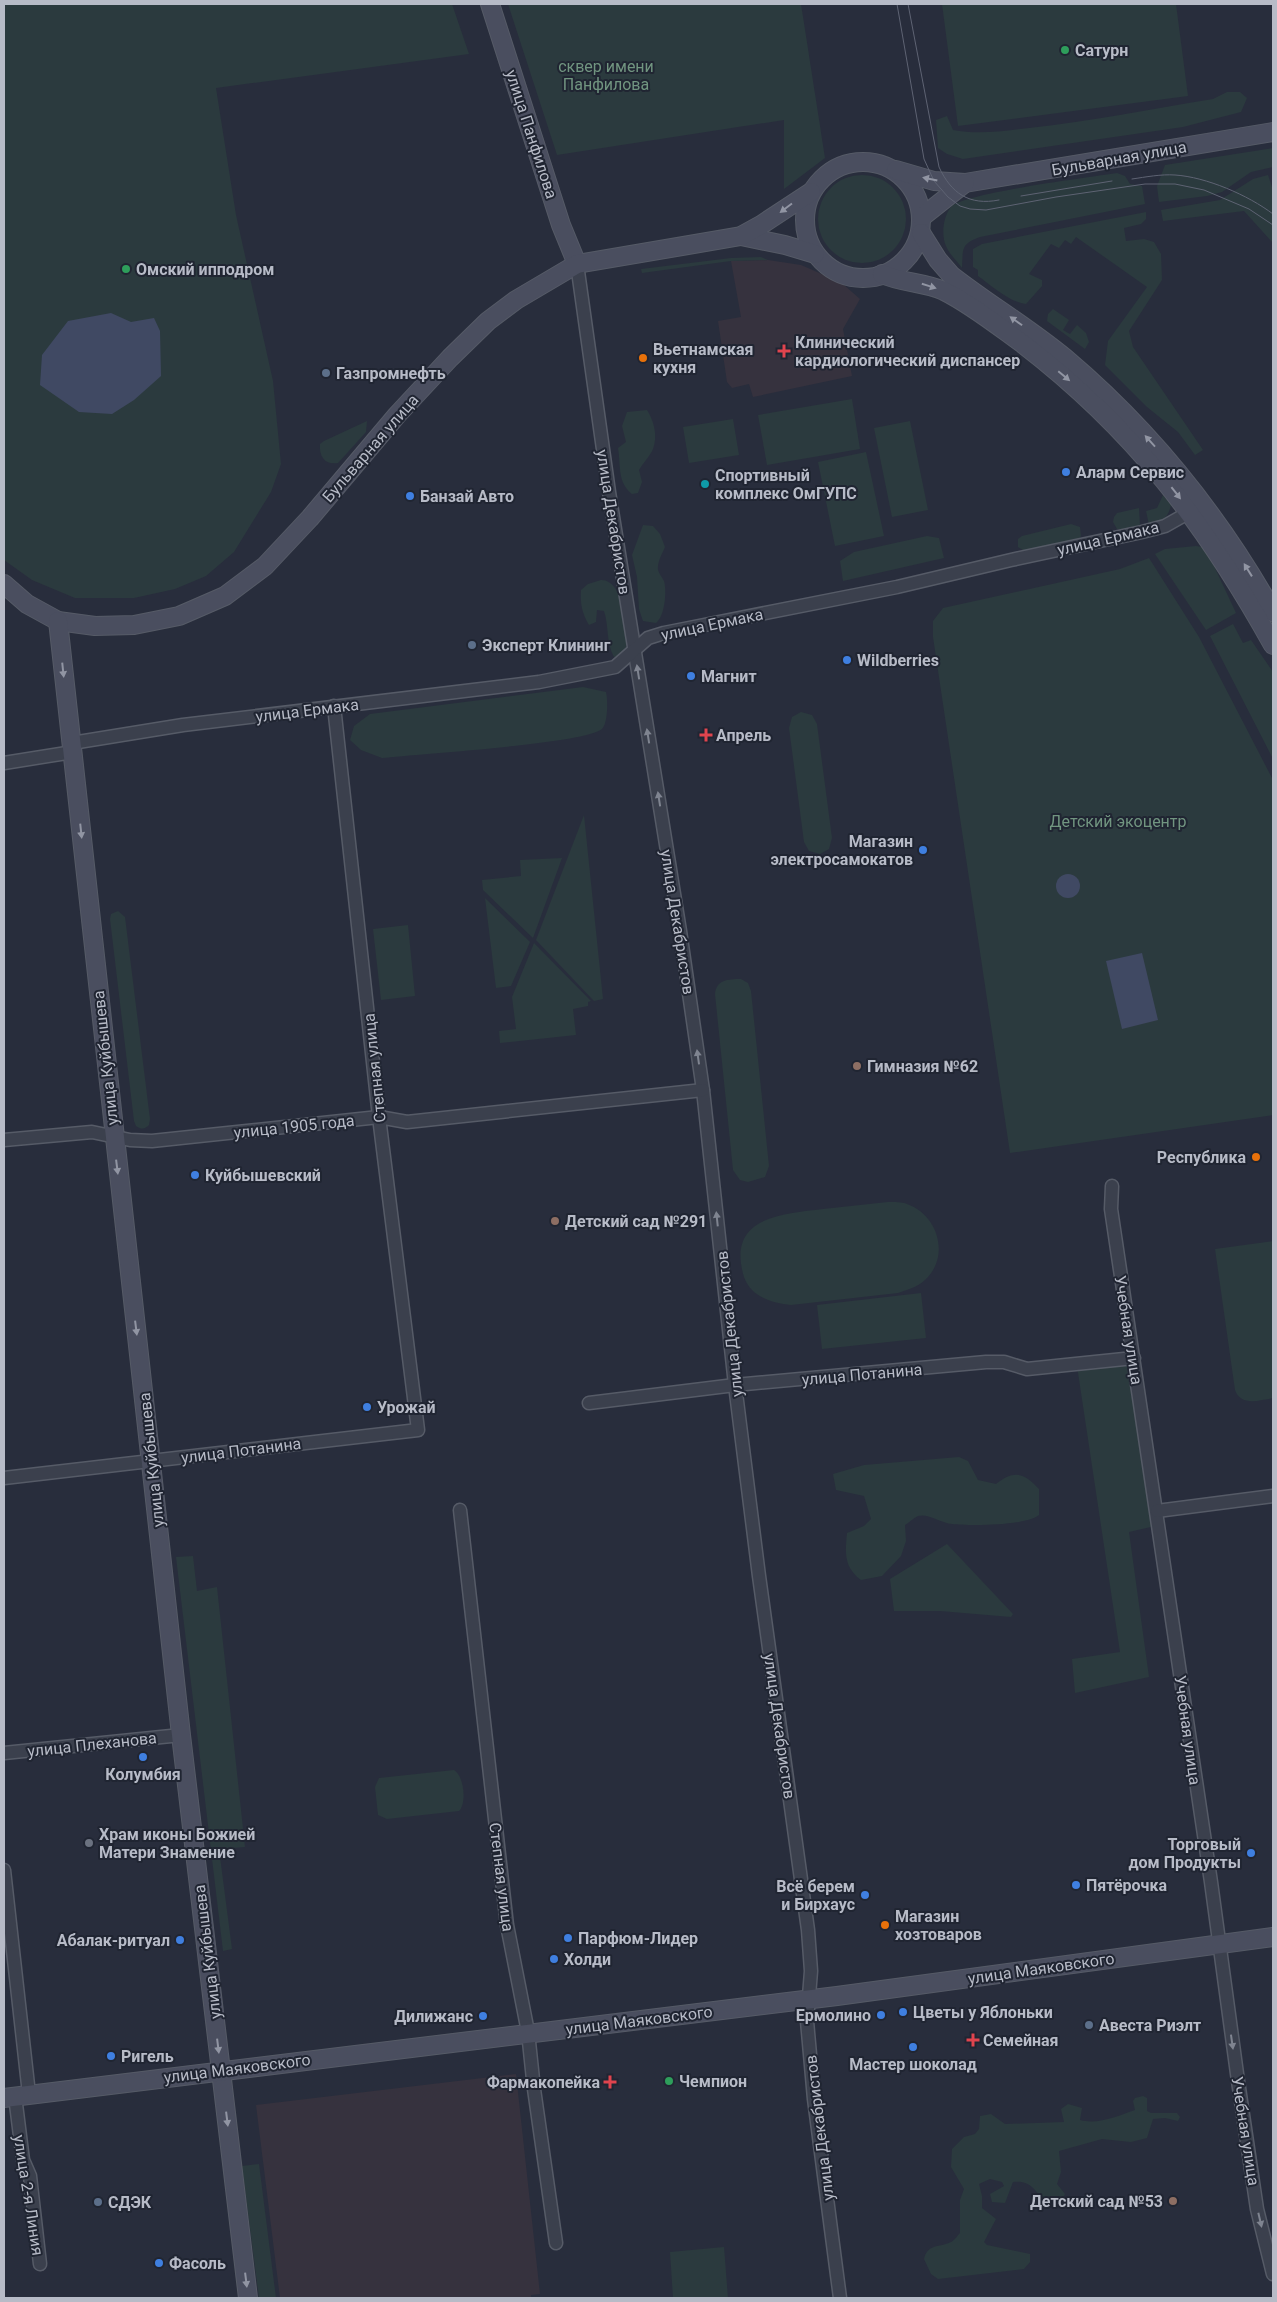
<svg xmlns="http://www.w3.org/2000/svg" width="1277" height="2302" viewBox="0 0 1277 2302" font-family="Roboto,sans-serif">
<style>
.medical{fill:#36323e}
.green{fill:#2b3a3e}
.water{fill:#404963}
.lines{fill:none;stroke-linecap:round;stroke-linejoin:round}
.street-casing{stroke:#565b67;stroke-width:15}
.secondary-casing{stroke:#565b67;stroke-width:20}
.street{stroke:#3b404d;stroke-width:12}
.secondary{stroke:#4a4e5f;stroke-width:18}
.tram{stroke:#5e6373;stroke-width:1}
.oneway{fill:#9195a3}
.oneway2{fill:#7f8490}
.leisure-dot{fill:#2e9e5b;stroke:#202532;stroke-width:2}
.health-dot{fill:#e0444e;stroke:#202532;stroke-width:2}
.food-dot{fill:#e8710a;stroke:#202532;stroke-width:2}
.service-dot{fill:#5c6f8a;stroke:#202532;stroke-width:2}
.shop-dot{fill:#3f7fe0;stroke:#202532;stroke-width:2}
.culture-dot{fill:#0f9aa8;stroke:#202532;stroke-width:2}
.education-dot{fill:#8d6e63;stroke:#202532;stroke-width:2}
.worship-dot{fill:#6b7280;stroke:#202532;stroke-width:2}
.labels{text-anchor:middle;stroke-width:4;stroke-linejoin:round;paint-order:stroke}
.poi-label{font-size:16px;font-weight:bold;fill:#b7bbc7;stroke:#202532;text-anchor:start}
.park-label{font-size:16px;fill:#719580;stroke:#202532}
.street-label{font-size:16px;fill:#b7bbc7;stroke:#202532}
</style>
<rect width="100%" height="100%" fill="#282d3c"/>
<g class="medical">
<path d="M 768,260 L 801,265 L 831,278 L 844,285 L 860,299 L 843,329 L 852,376 L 753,397 L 749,384 L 732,388 L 727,382 L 718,321 L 741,317 L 731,261 Z"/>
<path d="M 516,2074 L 540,2294 L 531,2295 L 531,2298 L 280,2298 L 256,2105 Z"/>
</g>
<g class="green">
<path d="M 4,4 L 452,4 L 469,54 L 216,88 L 236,215 L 273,381 L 281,464 L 271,492 L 234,552 L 206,576 L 175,589 L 134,598 L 75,598 L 32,580 L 4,560 Z"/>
<path d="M 508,4 L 801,4 L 825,158 L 784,189 L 784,120 L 557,155 Z"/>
<path d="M 942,4 L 1176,4 L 1188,96 L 958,126 Z"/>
<path d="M 1227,92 L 1240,92 L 1247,98 L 1241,112 L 1183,127 L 963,159 L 947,154 L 938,148 L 936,120 L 947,116 L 953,130 C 978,135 1003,131 1029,128 C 1091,121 1152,109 1213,99 Z"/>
<path d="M 1273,148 L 1273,167 L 1251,172 L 1222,192 L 1207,196 L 1159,202 L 1157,186 L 1165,165 Z"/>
<path d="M 1117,173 L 1125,176 L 1130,184 L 1142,186 L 1145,204 L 980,237 C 961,244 963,248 962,268 C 957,261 949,254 946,246 C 941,235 943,215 952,206 C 965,193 1091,177 1117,173 Z"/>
<path d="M 1268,175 L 1273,190 L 1273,243 L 1244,211 L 1163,221 L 1161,210 L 1220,200 L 1253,179 Z"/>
<circle cx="862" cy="219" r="44"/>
<path d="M 1146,212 L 1146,219 L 1141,224 L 1124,228 L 1126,241 L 1144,239 L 1154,242 L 1161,254 L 1162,280 L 1129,331 L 1133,347 L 1203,450 L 1195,455 L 1178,432 L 1147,407 L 1105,365 L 1108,341 L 1147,287 L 1076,237 L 1071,244 L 1065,240 L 1059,248 L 1051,244 L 1029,274 L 1042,280 L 1042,286 L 1026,304 C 1009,302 992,286 978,276 L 978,270 L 973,267 L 973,249 L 982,244 Z"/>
<path d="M 761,257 L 768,260 L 731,261 L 642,273 L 641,269 L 731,258 Z"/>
<path d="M 1053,309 L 1069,320 L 1063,330 L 1070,334 L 1077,325 L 1086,333 L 1089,342 L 1085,349 L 1047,321 L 1048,314 Z"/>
<path d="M 852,399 L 860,449 L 767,465 L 758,415 Z"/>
<path d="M 647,410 C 654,421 658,436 653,449 C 650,456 643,463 639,470 L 642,482 L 638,493 L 632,494 C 617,482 621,466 618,448 L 626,442 L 622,426 L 627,412 Z"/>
<path d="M 733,419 L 739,455 L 689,463 L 683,427 Z"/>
<path d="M 367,421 L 366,432 L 338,463 C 325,465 319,457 320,444 L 324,441 Z"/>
<path d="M 910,421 L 928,510 L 892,517 L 874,428 Z"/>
<path d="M 866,452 L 884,536 L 835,546 L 818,462 Z"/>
<path d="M 1163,495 L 1171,505 C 1168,519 1161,521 1149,525 L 1146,511 L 1157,508 Z"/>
<path d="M 1139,508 L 1140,526 L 1126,530 L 1117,529 L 1113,522 L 1114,517 L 1117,513 Z"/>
<path d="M 1071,524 L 1080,527 L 1081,536 L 1077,541 L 1026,552 L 1018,547 L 1018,539 L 1022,536 Z"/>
<path d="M 643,525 L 653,526 L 660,534 L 665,547 C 662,554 657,562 658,570 C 659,574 662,577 664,581 C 667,591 665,616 656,623 L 643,621 L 639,609 L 637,577 L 632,555 Z"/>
<path d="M 927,536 L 939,538 L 944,558 L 843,581 L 840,561 L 854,552 Z"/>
<path d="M 1196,546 L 1202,547 L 1214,566 L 1236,613 L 1206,630 L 1155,554 L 1165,549 Z"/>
<path d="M 1149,558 L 1199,637 L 1273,780 L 1273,1115 L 1010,1153 L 933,637 L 933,621 L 943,608 L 1120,569 Z"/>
<path d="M 601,580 C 622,579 628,624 628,640 C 628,645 624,650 622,655 L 614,657 C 606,643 609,626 604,611 L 597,610 L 596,622 L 589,625 C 582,613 580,604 581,590 L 588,584 Z"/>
<path d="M 1233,624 L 1243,643 L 1251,640 L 1273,672 L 1273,759 L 1210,636 Z"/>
<path d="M 583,687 L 606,692 C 608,700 608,723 602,729 C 584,744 416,754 382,758 L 361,750 L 350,740 L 354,726 L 370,714 Z"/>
<path d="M 801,712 L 812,715 L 817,724 L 832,838 L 829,849 L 820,854 L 809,851 L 804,842 L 789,728 L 792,717 Z"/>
<path d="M 584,815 L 603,999 L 594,1001 L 536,940 Z"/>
<path d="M 562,858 L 533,938 L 483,890 L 482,880 L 521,876 L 520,860 Z"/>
<path d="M 485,898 L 530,942 L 511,986 L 496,988 Z"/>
<path d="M 118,911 L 125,917 L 150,1119 L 149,1125 C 145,1129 142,1130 136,1126 L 134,1121 L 110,919 L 111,914 Z"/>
<path d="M 408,925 L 415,996 L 381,1000 L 373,929 Z"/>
<path d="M 534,943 L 591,1001 L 588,1002 L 588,1006 L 573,1009 L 576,1035 L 500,1043 L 499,1031 L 516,1029 L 512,997 Z"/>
<path d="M 741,979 L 748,983 L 751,991 L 769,1166 L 765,1177 L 748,1182 L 740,1180 L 733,1170 L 715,994 C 716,980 728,979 741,979 Z"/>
<path d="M 888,1202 C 894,1202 902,1202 907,1204 C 936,1214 950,1252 928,1277 C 920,1286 910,1289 898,1293 L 791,1305 C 772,1303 751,1297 744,1277 C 726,1217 781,1214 823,1209 C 845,1207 866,1204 888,1202 Z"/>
<path d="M 1273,1241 L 1273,1398 C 1260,1400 1241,1407 1235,1390 L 1215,1249 Z"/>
<path d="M 921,1293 L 926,1338 L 822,1349 L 817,1305 Z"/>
<path d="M 1132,1361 L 1155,1526 L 1129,1532 L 1149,1677 L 1075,1693 L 1072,1659 L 1120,1652 L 1077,1366 Z"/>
<path d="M 959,1457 L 968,1461 L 978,1480 L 996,1484 C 1014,1470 1023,1472 1039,1489 L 1039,1515 C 1025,1526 970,1526 952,1524 C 941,1523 928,1513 918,1516 C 913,1518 909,1523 905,1525 L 906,1541 L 901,1556 L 882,1576 L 861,1580 C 844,1567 845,1554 847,1533 L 864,1526 L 871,1519 L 864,1496 L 836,1490 L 833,1474 L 864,1465 Z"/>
<path d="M 947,1544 L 1013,1614 L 1011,1617 L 940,1611 L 894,1611 L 890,1579 Z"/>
<path d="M 193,1556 L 197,1591 L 217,1587 L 245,1847 L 219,1849 L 232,1949 L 223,1951 L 176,1557 Z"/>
<path d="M 454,1770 C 464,1776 467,1803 459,1811 L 387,1819 L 378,1815 L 375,1787 L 379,1778 Z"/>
<path d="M 1143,2096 L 1147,2098 L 1147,2111 L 1151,2113 L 1177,2113 L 1180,2117 L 1178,2121 L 1165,2118 L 1153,2119 L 1147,2138 L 1131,2142 L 1102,2139 L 1059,2151 L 1061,2172 L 1057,2184 L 1065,2194 L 1061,2201 L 1046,2202 C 1034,2191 1032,2180 1013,2182 L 1005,2203 L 992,2202 L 990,2194 L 1004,2186 L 1002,2182 L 990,2179 L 979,2184 L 982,2196 L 982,2208 L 996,2219 L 984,2242 L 987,2245 L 1030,2254 L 1030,2262 L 1024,2269 L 938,2279 L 931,2274 L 924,2259 C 928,2243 939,2248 951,2242 C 954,2241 957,2236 960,2233 L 960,2200 L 964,2189 L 951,2167 L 952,2149 L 964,2137 L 975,2134 L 979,2129 L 980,2116 L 991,2114 L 1005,2124 L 1064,2122 L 1061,2109 L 1068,2104 L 1082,2108 L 1080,2120 C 1098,2125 1118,2116 1135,2110 L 1133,2101 L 1135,2098 Z"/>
<path d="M 259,2164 L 276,2298 L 259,2298 L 242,2166 Z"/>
<path d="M 724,2247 L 728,2298 L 673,2298 L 670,2252 Z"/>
</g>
<g class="water">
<path d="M 111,313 L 131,322 L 154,318 L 160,331 L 161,376 L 134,400 L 112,414 L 79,412 L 40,385 L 42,355 L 68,321 Z"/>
<circle cx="1068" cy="886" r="12"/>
<path d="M 1142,953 L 1158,1020 L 1122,1029 L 1106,961 Z"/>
</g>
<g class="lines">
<defs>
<g id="street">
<path d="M 577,264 L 609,492 L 680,931 L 703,1090 L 735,1385 L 759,1576 L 808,1930 L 811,1971 L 807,2021 L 814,2099 L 840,2298"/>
<path d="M 72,743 L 183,725 L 539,682 L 605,669 L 615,667 L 648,638 L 664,633 L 897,587 L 1011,560 L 1142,532 L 1165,526 L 1195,509"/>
<path d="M 4,763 L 73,752"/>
<path d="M 4,1140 L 92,1132 L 130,1140 L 152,1141 L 379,1117 L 407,1122 L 703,1090"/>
<path d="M 1112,1186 L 1111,1209 L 1211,1882 L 1238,2081 L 1257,2209 L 1273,2274"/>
<path d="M 589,1403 L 735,1385 L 986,1362 L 1004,1362 L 1027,1369 L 1134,1358"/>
<path d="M 4,1478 L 418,1430 L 379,1117 L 334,706"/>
<path d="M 460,1510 L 507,1925 L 528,2032 L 534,2089 L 556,2243"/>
<path d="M 1157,1511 L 1273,1496"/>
<path d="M 4,1753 L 181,1735"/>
<path d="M 4,1870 L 29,2094"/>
<path d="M 15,2096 L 23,2160 L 30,2176 L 40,2264"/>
</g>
<g id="secondary">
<path d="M 490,4 L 561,225 L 577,264"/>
<circle cx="863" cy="220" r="58"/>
<path d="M 896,170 L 934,181 L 965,183 L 1273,132"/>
<path d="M 922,217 L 965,183"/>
<path d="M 921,233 L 938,260 L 951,275 C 988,304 1029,328 1065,358 C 1149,429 1219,516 1273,612"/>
<path d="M 741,236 L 785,245 L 815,254"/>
<path d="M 882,274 C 902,283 924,282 944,291 C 972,305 998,326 1023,344 C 1135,430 1205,523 1273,645"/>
<path d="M 4,584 L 27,604 L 58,621 L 95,626 L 134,625 L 179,616 L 225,596 L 265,566 L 310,518 L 397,415 L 450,358 L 488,321 L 516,300 L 577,264 L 741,236 L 761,225 L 811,192"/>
<path d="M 58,621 L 181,1735 L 248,2298"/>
<path d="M 4,2098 L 837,1996 L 1273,1937"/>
</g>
</defs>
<use href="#street" class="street-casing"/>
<use href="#secondary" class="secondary-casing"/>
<use href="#street" class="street"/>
<use href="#secondary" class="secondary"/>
<g class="tram">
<path d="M 897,4 L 924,159 L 934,181 L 948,197 L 960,206 L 970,209 L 986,210 L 1056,197 L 1145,184 L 1175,184 L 1204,190 L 1249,209 L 1273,225"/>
<path d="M 908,4 L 939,167 C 951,193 969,206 999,200"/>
<path d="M 1132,179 C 1146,177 1161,174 1175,175 C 1206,177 1248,195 1273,214"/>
<path d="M 1021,196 L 1112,181"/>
</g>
</g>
<defs><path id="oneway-solid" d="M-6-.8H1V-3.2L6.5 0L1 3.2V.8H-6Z" transform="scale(1.25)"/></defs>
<g class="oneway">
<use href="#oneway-solid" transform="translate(930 179) rotate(-168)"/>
<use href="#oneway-solid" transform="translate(786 208) rotate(143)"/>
<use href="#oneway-solid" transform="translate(929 286) rotate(17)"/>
<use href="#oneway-solid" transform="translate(1016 321) rotate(-145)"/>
<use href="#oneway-solid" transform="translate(1064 376) rotate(40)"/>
<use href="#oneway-solid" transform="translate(1150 441) rotate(-132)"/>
<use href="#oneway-solid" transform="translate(1176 493) rotate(52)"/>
<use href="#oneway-solid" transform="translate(1248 570) rotate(-122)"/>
<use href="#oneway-solid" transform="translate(63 670) rotate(84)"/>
<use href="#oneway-solid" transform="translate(81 831) rotate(84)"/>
<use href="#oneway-solid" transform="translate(117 1167) rotate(83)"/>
<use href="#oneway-solid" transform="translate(136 1328) rotate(83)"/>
<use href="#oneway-solid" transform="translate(218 2046) rotate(83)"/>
<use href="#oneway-solid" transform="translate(227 2119) rotate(83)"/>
<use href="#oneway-solid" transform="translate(246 2280) rotate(83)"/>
</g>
<g class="oneway2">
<use href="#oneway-solid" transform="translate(638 672) rotate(-99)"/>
<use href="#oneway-solid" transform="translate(648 736) rotate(-99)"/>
<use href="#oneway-solid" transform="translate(659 799) rotate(-99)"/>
<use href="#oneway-solid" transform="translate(698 1057) rotate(-98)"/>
<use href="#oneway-solid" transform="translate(717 1219) rotate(-96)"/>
<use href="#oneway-solid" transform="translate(1232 2042) rotate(82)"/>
<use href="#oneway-solid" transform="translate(1260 2220) rotate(77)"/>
</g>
<g class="leisure-dot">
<circle cx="1065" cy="50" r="5"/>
<circle cx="126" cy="269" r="5"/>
<circle cx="669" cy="2081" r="5"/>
</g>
<g class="health-dot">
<path d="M781.5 343.5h5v5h5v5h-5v5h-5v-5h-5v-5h5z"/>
<path d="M703.5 727.5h5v5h5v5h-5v5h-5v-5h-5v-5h5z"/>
<path d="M970.5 2032.5h5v5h5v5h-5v5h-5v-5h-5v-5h5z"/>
<path d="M607.5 2074.5h5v5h5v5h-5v5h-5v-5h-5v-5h5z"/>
</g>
<g class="food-dot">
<circle cx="643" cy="358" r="5"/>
<circle cx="1256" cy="1157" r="5"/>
<circle cx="885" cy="1925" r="5"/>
</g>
<g class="service-dot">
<circle cx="326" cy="373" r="5"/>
<circle cx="472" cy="645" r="5"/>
<circle cx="1089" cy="2025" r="5"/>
<circle cx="98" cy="2202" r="5"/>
</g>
<g class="shop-dot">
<circle cx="1066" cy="472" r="5"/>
<circle cx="410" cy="496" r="5"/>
<circle cx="847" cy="660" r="5"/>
<circle cx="691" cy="676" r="5"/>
<circle cx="923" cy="850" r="5"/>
<circle cx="195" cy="1175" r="5"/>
<circle cx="367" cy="1407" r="5"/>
<circle cx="143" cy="1757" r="5"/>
<circle cx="1251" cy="1853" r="5"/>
<circle cx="1076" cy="1885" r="5"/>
<circle cx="865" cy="1895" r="5"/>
<circle cx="568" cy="1938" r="5"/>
<circle cx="180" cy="1940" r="5"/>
<circle cx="554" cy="1959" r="5"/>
<circle cx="903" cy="2012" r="5"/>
<circle cx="881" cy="2015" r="5"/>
<circle cx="483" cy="2016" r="5"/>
<circle cx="913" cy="2047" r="5"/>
<circle cx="111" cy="2056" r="5"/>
<circle cx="159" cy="2263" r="5"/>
</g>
<circle class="culture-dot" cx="705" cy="484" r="5"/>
<g class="education-dot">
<circle cx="857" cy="1066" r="5"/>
<circle cx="555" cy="1221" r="5"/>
<circle cx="1173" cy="2201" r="5"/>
</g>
<circle class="worship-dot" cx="89" cy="1843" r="5"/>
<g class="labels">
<g class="poi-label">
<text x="1075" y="56">Сатурн</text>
<text x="136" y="275">Омский ипподром</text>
<text x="795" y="348">Клинический<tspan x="795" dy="18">кардиологический диспансер</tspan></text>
<text x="653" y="355">Вьетнамская<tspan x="653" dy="18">кухня</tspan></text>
<text x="336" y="379">Газпромнефть</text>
<text x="1076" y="478">Аларм Сервис</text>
<text x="715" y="481">Спортивный<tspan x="715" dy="18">комплекс ОмГУПС</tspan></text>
<text x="420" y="502">Банзай Авто</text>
<text x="482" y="651">Эксперт Клининг</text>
<text x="857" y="666">Wildberries</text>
<text x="701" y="682">Магнит</text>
<text x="716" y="741">Апрель</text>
<text x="913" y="847" text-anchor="end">Магазин<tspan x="913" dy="18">электросамокатов</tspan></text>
<text x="867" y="1072">Гимназия №62</text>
<text x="1246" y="1163" text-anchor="end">Республика</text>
<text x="205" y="1181">Куйбышевский</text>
<text x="565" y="1227">Детский сад №291</text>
<text x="377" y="1413">Урожай</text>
<text x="143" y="1780" text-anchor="middle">Колумбия</text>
<text x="99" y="1840">Храм иконы Божией<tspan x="99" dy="18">Матери Знамение</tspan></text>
<text x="1241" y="1850" text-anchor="end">Торговый<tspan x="1241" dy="18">дом Продукты</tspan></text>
<text x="1086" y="1891">Пятёрочка</text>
<text x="855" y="1892" text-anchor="end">Всё берем<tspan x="855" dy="18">и Бирхаус</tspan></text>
<text x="895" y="1922">Магазин<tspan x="895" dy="18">хозтоваров</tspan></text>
<text x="578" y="1944">Парфюм-Лидер</text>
<text x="170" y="1946" text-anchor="end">Абалак-ритуал</text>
<text x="564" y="1965">Холди</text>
<text x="913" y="2018">Цветы у Яблоньки</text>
<text x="871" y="2021" text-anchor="end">Ермолино</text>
<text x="473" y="2022" text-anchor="end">Дилижанс</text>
<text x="1099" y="2031">Авеста Риэлт</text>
<text x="983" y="2046">Семейная</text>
<text x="121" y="2062">Ригель</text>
<text x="913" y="2070" text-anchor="middle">Мастер шоколад</text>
<text x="679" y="2087">Чемпион</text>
<text x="600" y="2088" text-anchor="end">Фармакопейка</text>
<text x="1163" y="2207" text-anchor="end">Детский сад №53</text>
<text x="108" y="2208">СДЭК</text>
<text x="169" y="2269">Фасоль</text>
</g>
<g class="park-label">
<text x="606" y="72">сквер имени<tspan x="606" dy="18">Панфилова</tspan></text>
<text x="1118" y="827">Детский экоцентр</text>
</g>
<g class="street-label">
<text transform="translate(532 134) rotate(72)" y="6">улица Панфилова</text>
<text transform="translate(1119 158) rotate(-10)" y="6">Бульварная улица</text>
<text transform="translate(370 448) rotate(-49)" y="6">Бульварная улица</text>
<text transform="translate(614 522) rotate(81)" y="6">улица Декабристов</text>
<text transform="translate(1108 538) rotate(-13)" y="6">улица Ермака</text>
<text transform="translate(712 624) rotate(-12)" y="6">улица Ермака</text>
<text transform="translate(307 710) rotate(-7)" y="6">улица Ермака</text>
<text transform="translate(678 922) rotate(81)" y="6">улица Декабристов</text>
<text transform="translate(105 1058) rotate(-96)" y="6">улица Куйбышева</text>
<text transform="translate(374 1068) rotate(-96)" y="6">Степная улица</text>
<text transform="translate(294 1126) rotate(-6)" y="6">улица 1905 года</text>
<text transform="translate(729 1324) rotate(-96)" y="6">улица Декабристов</text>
<text transform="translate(1129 1330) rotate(81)" y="6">Учебная улица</text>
<text transform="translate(862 1374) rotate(-5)" y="6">улица Потанина</text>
<text transform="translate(241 1450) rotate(-7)" y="6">улица Потанина</text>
<text transform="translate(151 1460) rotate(-96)" y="6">улица Куйбышева</text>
<text transform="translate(780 1726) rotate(82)" y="6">улица Декабристов</text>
<text transform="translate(1188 1730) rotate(82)" y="6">Учебная улица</text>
<text transform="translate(92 1744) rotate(-6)" y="6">улица Плеханова</text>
<text transform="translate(502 1877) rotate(83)" y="6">Степная улица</text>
<text transform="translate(207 1952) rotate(-97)" y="6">улица Куйбышева</text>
<text transform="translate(1041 1968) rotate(-8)" y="6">улица Маяковского</text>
<text transform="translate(639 2020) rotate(-7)" y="6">улица Маяковского</text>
<text transform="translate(237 2068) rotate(-7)" y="6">улица Маяковского</text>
<text transform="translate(819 2128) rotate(-97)" y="6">улица Декабристов</text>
<text transform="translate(1246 2131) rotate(81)" y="6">Учебная улица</text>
<text transform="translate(29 2195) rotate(81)" y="6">улица 2-я Линия</text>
</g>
</g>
<rect width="1277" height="2302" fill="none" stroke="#b7bbc7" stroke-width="10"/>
</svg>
